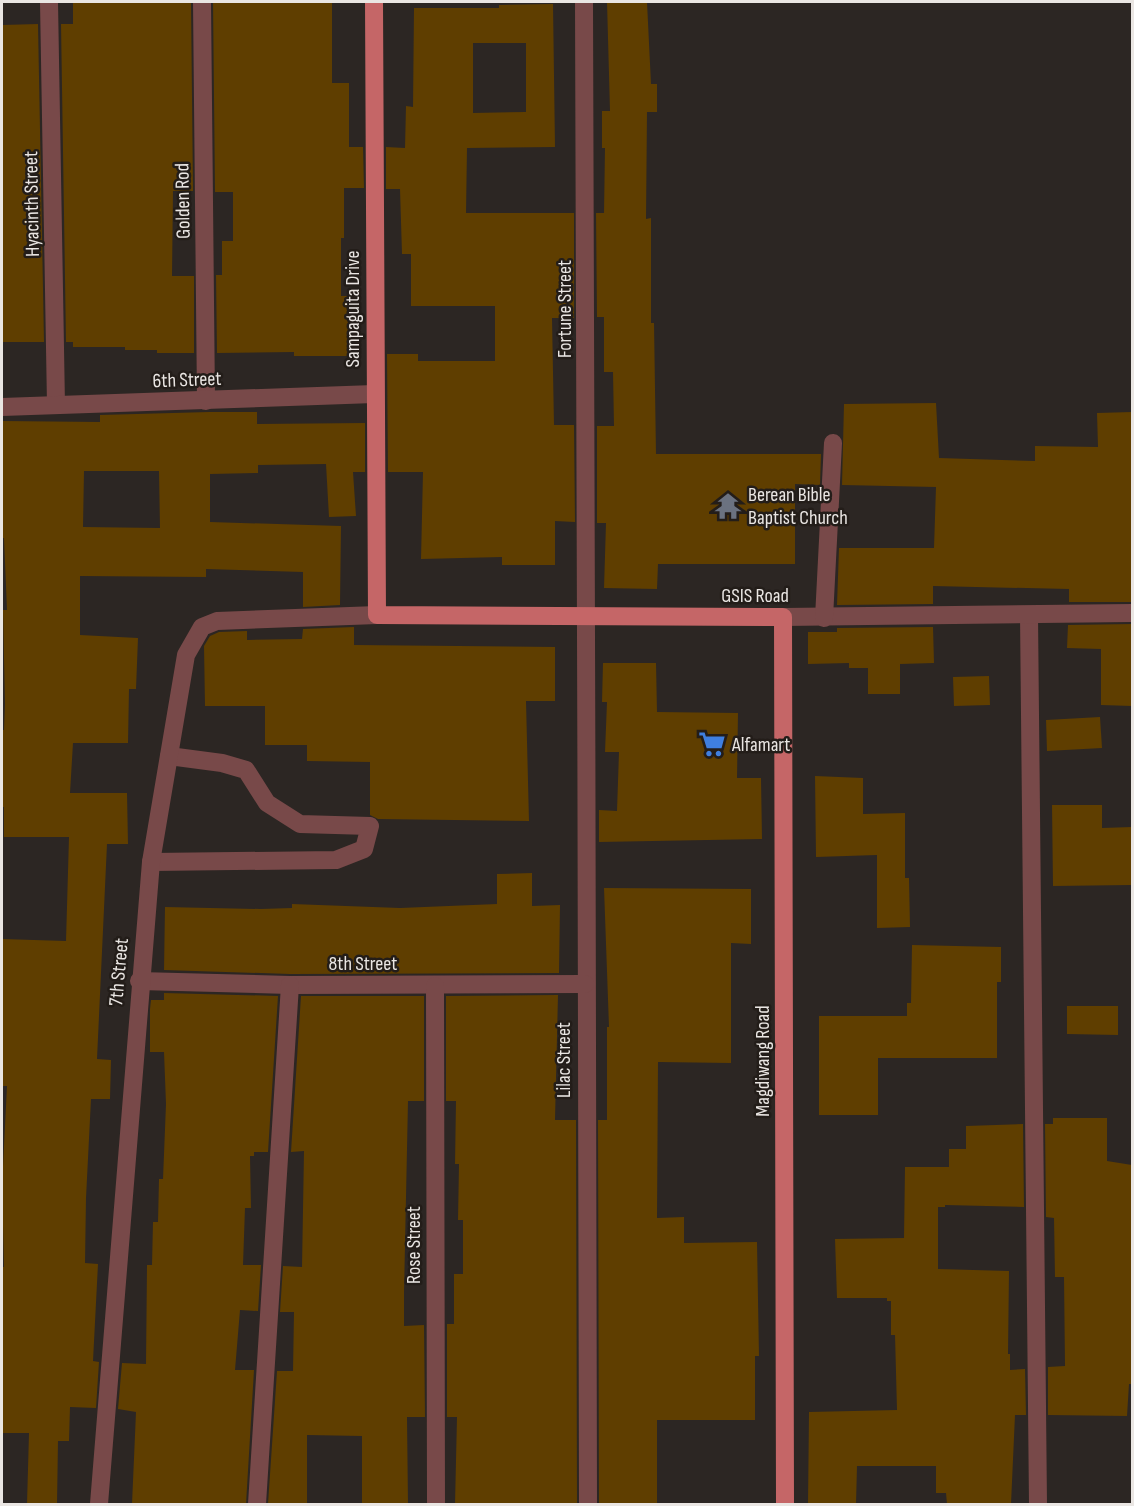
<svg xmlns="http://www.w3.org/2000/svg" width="1134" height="1506" viewBox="0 0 1134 1506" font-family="'Sofia Sans Condensed',sans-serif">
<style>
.building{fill:#5f3e00;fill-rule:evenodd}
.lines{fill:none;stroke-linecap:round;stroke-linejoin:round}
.minor{stroke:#784949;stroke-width:18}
.major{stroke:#c56667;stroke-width:18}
.labels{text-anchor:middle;stroke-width:5;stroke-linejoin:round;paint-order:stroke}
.street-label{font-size:20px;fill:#eae6e3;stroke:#231d19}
.poi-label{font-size:20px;fill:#eae6e3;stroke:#231d19;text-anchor:start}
</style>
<rect width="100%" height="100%" fill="#2c2623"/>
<g class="building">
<path d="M 73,2 L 191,2 L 193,191 L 173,191 L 172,276 L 194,276 L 194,353 L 157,353 L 157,350 L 125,350 L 125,347 L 73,347 L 73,342 L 66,342 L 61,24 L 73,24 Z"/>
<path d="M 213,2 L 332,2 L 332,83 L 349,83 L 349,147 L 363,147 L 364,188 L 344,188 L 344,238 L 341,238 L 341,296 L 352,296 L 353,356 L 294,356 L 294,352 L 217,353 L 216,275 L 222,275 L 222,241 L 233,241 L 233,192 L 215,192 Z"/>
<path d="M 607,2 L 647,2 L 651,84 L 657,84 L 657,112 L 647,112 L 646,219 L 651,218 L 651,323 L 654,323 L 656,454 L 821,454 L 820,485 L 795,484 L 795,564 L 658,564 L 657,589 L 604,588 L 606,523 L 597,523 L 597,426 L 614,426 L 613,372 L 604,372 L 604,317 L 597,317 L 596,213 L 604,213 L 605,148 L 602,148 L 602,111 L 610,111 Z"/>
<path d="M 553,4 L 555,147 L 467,148 L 466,213 L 574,213 L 574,318 L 552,318 L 554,425 L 574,425 L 575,522 L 555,521 L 555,565 L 502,565 L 502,557 L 421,559 L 423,472 L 388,472 L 387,354 L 418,354 L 418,361 L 495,361 L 495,306 L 411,306 L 411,254 L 402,254 L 400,189 L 386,189 L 386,147 L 405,148 L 406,106 L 413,107 L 414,8 L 499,8 L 499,5 ZM 473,43 L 526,43 L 526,112 L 473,113 Z"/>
<path d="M 38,24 L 44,342 L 2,342 L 2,25 Z"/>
<path d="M 936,403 L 939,458 L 1035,461 L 1035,446 L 1098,447 L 1097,413 L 1132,412 L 1132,602 L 1069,602 L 1069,589 L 933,586 L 933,604 L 837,605 L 839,548 L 934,548 L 936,487 L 842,485 L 844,404 Z"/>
<path d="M 209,412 L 257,412 L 257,424 L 365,423 L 365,472 L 353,472 L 356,516 L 329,517 L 326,464 L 258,465 L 258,473 L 210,474 L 210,522 L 341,526 L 340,605 L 303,607 L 303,572 L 206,569 L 206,577 L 80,576 L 80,635 L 138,638 L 136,689 L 129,689 L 128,743 L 73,743 L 70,793 L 127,793 L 128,844 L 107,844 L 97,1059 L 111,1060 L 110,1099 L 91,1099 L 86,1198 L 85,1263 L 98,1264 L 93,1361 L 99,1362 L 96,1408 L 70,1407 L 69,1441 L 58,1441 L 57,1504 L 27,1504 L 29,1433 L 2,1433 L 2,1267 L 4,1267 L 2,1186 L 7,1086 L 2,1086 L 2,939 L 66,941 L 69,837 L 4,837 L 4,807 L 2,807 L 2,730 L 4,730 L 5,704 L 3,610 L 7,610 L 4,538 L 2,538 L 2,421 L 100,422 L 100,415 ZM 84,471 L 159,471 L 160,528 L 83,527 Z"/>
<path d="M 1132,624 L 1132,706 L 1101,705 L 1101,649 L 1067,648 L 1068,625 Z"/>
<path d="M 354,627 L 354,645 L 555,647 L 555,701 L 526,701 L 529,821 L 378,819 L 370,815 L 370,762 L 307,761 L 307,745 L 265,745 L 265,706 L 205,706 L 204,646 L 210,636 L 219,632 L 247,631 L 247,640 L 302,639 L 303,629 Z"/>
<path d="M 933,627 L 934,663 L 900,664 L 900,694 L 868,694 L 868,668 L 849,668 L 849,663 L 808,664 L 808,632 L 837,632 L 837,628 Z"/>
<path d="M 603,663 L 656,663 L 657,712 L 738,713 L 737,778 L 761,778 L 762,839 L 599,842 L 599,810 L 617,811 L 619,752 L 605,752 L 607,702 L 602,702 Z"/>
<path d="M 989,676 L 990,705 L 954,706 L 953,677 Z"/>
<path d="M 1100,717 L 1102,748 L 1047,751 L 1046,720 Z"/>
<path d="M 815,776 L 863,778 L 863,814 L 905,813 L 905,878 L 909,878 L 910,927 L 877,928 L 877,855 L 816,857 Z"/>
<path d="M 1052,805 L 1102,805 L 1102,828 L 1132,827 L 1132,885 L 1053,886 Z"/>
<path d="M 532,873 L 532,906 L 560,905 L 559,973 L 290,974 L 164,970 L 165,907 L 261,909 L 292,908 L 292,904 L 400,908 L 497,904 L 497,874 Z"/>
<path d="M 604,888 L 751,889 L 751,944 L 731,943 L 731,1063 L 658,1062 L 657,1218 L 684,1217 L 684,1243 L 757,1242 L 759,1356 L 755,1356 L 755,1420 L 657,1420 L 657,1504 L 599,1504 L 598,1120 L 607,1120 L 607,1027 L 609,1027 Z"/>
<path d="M 912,945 L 1001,947 L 1001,982 L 997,982 L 997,1058 L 878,1058 L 878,1115 L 819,1115 L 819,1016 L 907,1016 L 907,1003 L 911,1003 Z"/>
<path d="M 164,993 L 278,996 L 268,1152 L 254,1152 L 254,1156 L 250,1156 L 251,1208 L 245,1208 L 243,1265 L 261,1265 L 258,1311 L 240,1310 L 235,1370 L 254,1370 L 246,1504 L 132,1504 L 136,1412 L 118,1409 L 122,1363 L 146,1364 L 147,1265 L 152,1265 L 153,1222 L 158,1222 L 159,1179 L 163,1179 L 166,1104 L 164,1052 L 150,1052 L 150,1009 L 151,1000 L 164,1000 Z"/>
<path d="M 558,995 L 555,1120 L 576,1120 L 577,1504 L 455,1504 L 457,1417 L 447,1417 L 447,1324 L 454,1324 L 454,1274 L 463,1274 L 463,1220 L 458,1220 L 459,1164 L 455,1164 L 456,1101 L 446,1101 L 446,996 Z"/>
<path d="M 301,996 L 424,996 L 424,1101 L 408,1101 L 404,1293 L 404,1326 L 424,1325 L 425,1417 L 407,1417 L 408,1504 L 362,1504 L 362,1436 L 307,1435 L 307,1504 L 268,1504 L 277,1371 L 293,1371 L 294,1312 L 280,1312 L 283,1266 L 302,1267 L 304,1151 L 291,1152 Z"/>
<path d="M 1067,1006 L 1118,1006 L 1118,1035 L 1067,1034 Z"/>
<path d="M 1053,1118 L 1107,1118 L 1107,1161 L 1132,1165 L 1132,1384 L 1129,1384 L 1127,1416 L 1048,1415 L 1048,1367 L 1065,1366 L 1064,1277 L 1055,1277 L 1054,1218 L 1046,1217 L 1045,1124 L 1053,1124 Z"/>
<path d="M 1023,1124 L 1024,1207 L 945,1205 L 945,1207 L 938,1207 L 938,1269 L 1009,1271 L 1008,1354 L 1010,1354 L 1010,1370 L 1025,1369 L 1026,1415 L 1015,1415 L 1011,1504 L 947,1504 L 946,1493 L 936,1493 L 936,1466 L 857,1466 L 856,1504 L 808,1504 L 809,1412 L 897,1410 L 895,1335 L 891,1335 L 891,1301 L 887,1301 L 887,1298 L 837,1298 L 835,1239 L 904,1238 L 905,1167 L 949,1167 L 949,1149 L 966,1149 L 966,1126 Z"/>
</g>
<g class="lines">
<g class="minor">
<path d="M 49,2 L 56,405"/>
<path d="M 202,2 L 206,401"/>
<path d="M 584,2 C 587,503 586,1003 588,1504"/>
<path d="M 2,407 L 374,394"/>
<path d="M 1029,615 L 1038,1504"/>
<path d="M 783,617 L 1132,613"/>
<path d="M 824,618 L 833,443"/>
<path d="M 151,862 L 336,860 L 364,849 L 370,826 L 300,824 L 267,803 L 246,770 L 222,763 L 169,756"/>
<path d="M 139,981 L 290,985 L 585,984"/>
<path d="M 435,986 L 436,1504"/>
<path d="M 99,1504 L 151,862 L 186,655 L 202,627 L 217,621 L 377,615"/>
<path d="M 257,1504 L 290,985"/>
</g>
<path class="major" d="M 374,2 L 377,615 L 783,617 L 785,1504"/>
</g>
<defs>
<symbol id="temple-bare" viewBox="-9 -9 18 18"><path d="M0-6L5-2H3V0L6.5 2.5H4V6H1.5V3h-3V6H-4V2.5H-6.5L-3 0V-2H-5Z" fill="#6b7280" stroke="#231d19" stroke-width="2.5" paint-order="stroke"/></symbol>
<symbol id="supermarket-bare" viewBox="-9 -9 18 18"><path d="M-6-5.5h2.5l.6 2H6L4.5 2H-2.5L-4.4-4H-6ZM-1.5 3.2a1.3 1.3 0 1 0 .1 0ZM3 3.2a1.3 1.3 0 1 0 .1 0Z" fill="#3f7fe0" stroke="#231d19" stroke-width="2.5" paint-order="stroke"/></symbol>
</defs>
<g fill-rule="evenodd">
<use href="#temple-bare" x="709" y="487" width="38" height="38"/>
<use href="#supermarket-bare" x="693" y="725" width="38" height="38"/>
</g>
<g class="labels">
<g class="street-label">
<text transform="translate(182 201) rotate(-91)" y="7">Golden Rod</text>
<text transform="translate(31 204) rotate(-91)" y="7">Hyacinth Street</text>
<text transform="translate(352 309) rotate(-90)" y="7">Sampaguita Drive</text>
<text transform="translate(564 309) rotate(-90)" y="7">Fortune Street</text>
<text transform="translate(187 379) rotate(-2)" y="7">6th Street</text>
<text x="755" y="602">GSIS Road</text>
<text x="363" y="970">8th Street</text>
<text transform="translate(118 972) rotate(-85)" y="7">7th Street</text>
<text transform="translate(563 1060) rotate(-90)" y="7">Lilac Street</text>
<text transform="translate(762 1061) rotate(-90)" y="7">Magdiwang Road</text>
<text transform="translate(413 1245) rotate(-90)" y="7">Rose Street</text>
</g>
<g class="poi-label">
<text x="748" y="501">Berean Bible<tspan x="748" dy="23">Baptist Church</tspan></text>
<text x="732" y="751">Alfamart</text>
</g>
</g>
<rect width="1134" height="1506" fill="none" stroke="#eae6e3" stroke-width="6"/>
</svg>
